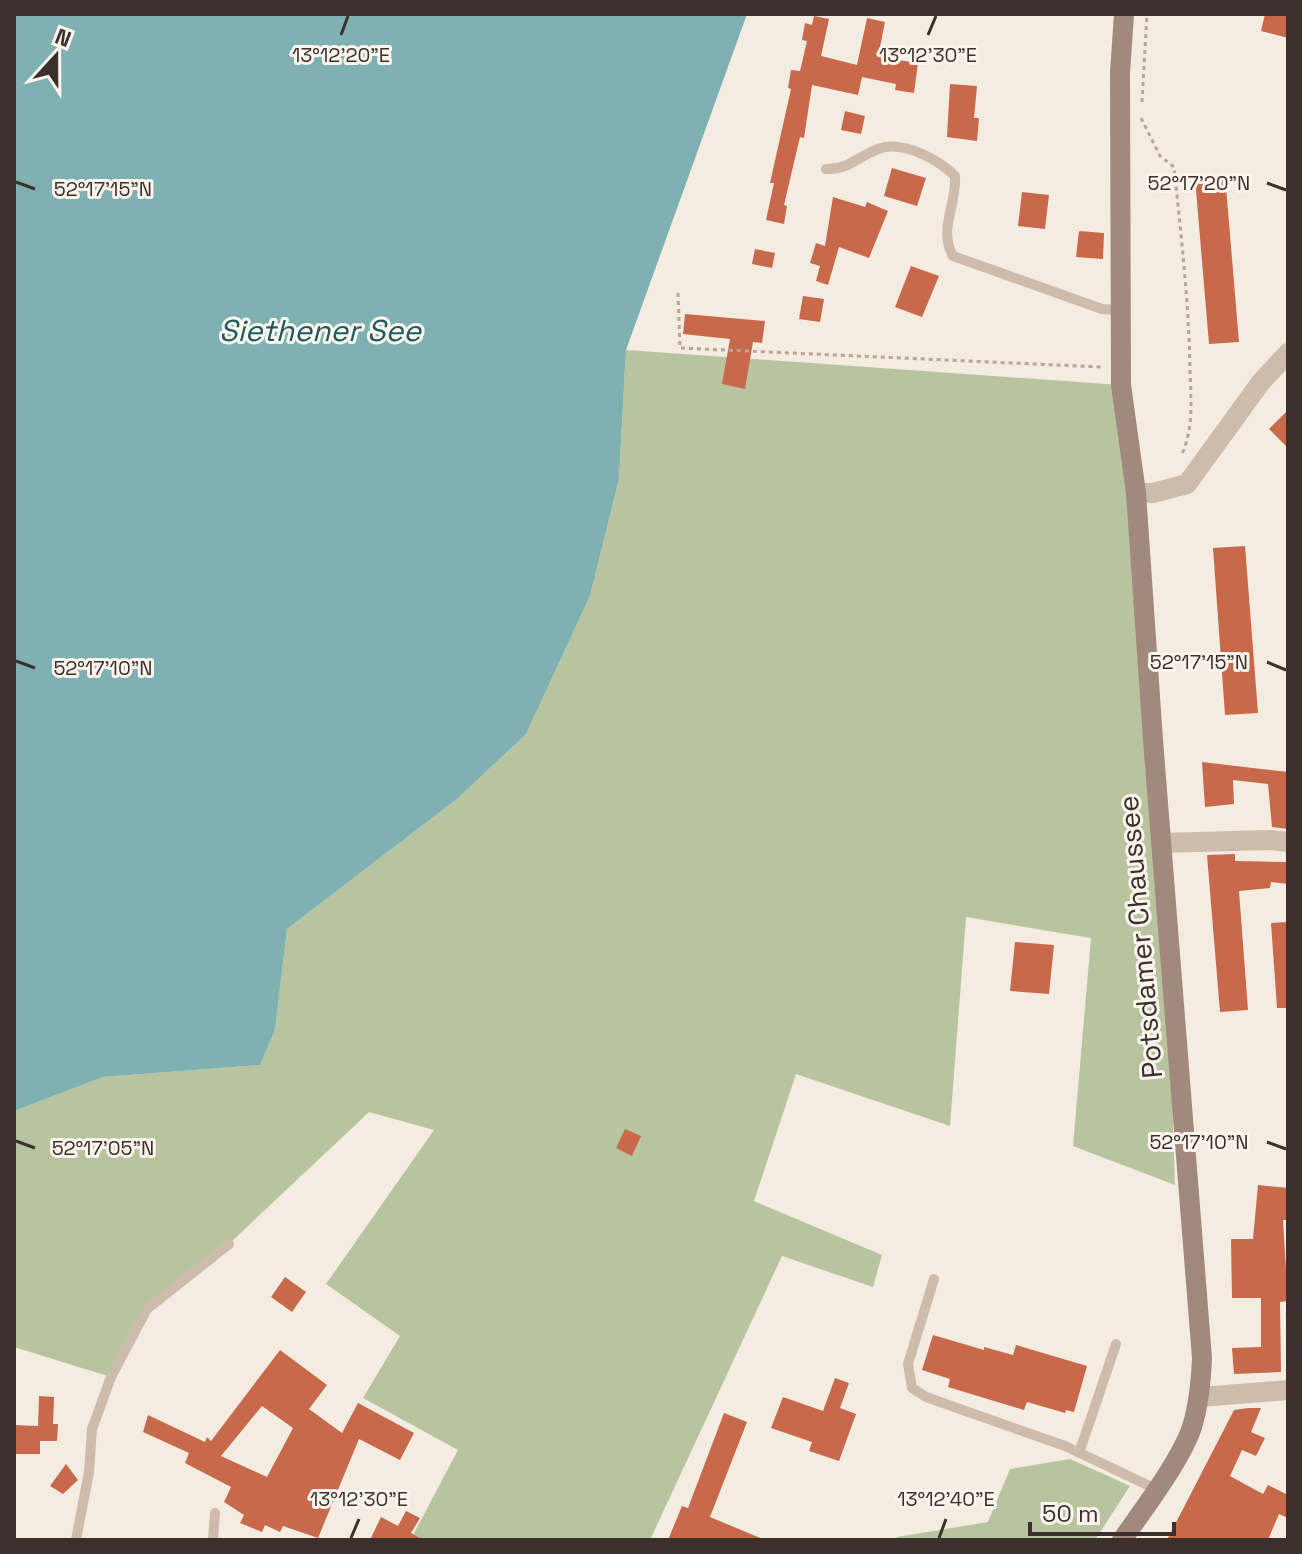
<svg xmlns="http://www.w3.org/2000/svg" width="1302" height="1554" viewBox="0 0 1302 1554" font-family="'Space Grotesk',sans-serif">
<style>
.green{fill:#b8c4a0}
.water{fill:#7fb0b2}
.building{fill:#c8694b;fill-rule:evenodd}
.lines{fill:none;stroke-linecap:round;stroke-linejoin:round}
.path{stroke:#b9a596;stroke-width:3;stroke-dasharray:4 4;stroke-linecap:butt}
.lane{stroke:#cdbbac;stroke-width:10}
.street{stroke:#cdbbac;stroke-width:20}
.secondary{stroke:#a18a7d;stroke-width:20}
.ticks{fill:none;stroke:#3b302b;stroke-width:3}
.labels{text-anchor:middle;stroke-width:6;stroke-linejoin:round;paint-order:stroke}
.street-label{font-size:28px;fill:#3b302b;stroke:#fbf5ee}
.water-label{font-size:30px;font-style:italic;fill:#1f5a5e;stroke:#fbf5ee}
.ticks-label{font-size:20px;text-anchor:middle;fill:#3b302b;stroke:#fbf5ee;stroke-width:6;stroke-linejoin:round;paint-order:stroke}
</style>
<rect width="100%" height="100%" fill="#f4ebe1"/>
<g class="green">
<path d="M 626,350 L 1121,385 L 1166,905 L 1175,1185 L 1073,1146 L 1091,938 L 966,917 L 950,1126 L 796,1074 L 754,1201 L 882,1255 L 873,1287 L 782,1256 L 650,1540 L 414,1540 L 411,1539 L 458,1450 L 363,1398 L 400,1336 L 326,1284 L 434,1130 L 369,1112 L 231,1242 L 147,1309 L 111,1377 L 14,1347 L 14,1111 L 103,1077 L 260,1065 L 275,1030 L 287,929 L 457,799 L 526,734 L 590,596 L 619,479 Z"/>
<path d="M 1070,1459 L 1130,1486 L 1095,1540 L 895,1540 L 897,1537 L 988,1522 L 1010,1469 Z"/>
</g>
<path class="water" d="M 14,14 L 747,14 L 626,350 L 619,479 L 590,596 L 526,734 L 457,799 L 287,929 L 275,1030 L 260,1065 L 103,1077 L 14,1111 Z"/>
<g class="building">
<path d="M 1265,14 L 1288,14 L 1288,38 L 1261,31 Z"/>
<path d="M 814,16 L 829,19 L 821,56 L 857,65 L 867,18 L 885,22 L 878,57 L 918,63 L 914,93 L 895,90 L 896,84 L 862,77 L 858,95 L 812,85 L 804,138 L 800,137 L 784,205 L 787,206 L 784,224 L 766,220 L 774,183 L 770,183 L 791,89 L 788,88 L 791,70 L 800,71 L 807,41 L 802,40 L 805,23 L 812,25 Z"/>
<path d="M 950,84 L 977,86 L 974,118 L 979,118 L 977,141 L 947,137 Z"/>
<path d="M 845,111 L 865,116 L 861,134 L 841,130 Z"/>
<path d="M 892,168 L 926,178 L 917,206 L 884,196 Z"/>
<path d="M 1225,175 L 1239,342 L 1209,344 L 1195,178 Z"/>
<path d="M 1022,192 L 1049,195 L 1045,229 L 1018,226 Z"/>
<path d="M 833,197 L 865,207 L 867,202 L 888,211 L 869,258 L 839,247 L 828,285 L 816,281 L 820,266 L 810,263 L 816,243 L 825,246 Z"/>
<path d="M 1079,231 L 1104,233 L 1103,259 L 1076,257 Z"/>
<path d="M 755,249 L 775,253 L 772,268 L 752,264 Z"/>
<path d="M 911,266 L 939,276 L 922,317 L 895,307 Z"/>
<path d="M 803,296 L 824,299 L 820,322 L 799,319 Z"/>
<path d="M 685,314 L 765,321 L 762,343 L 753,342 L 745,389 L 722,384 L 730,339 L 683,334 Z"/>
<path d="M 1288,410 L 1288,448 L 1269,429 Z"/>
<path d="M 1245,546 L 1258,713 L 1225,715 L 1213,548 Z"/>
<path d="M 1202,762 L 1288,772 L 1288,829 L 1272,827 L 1268,784 L 1233,780 L 1234,804 L 1205,807 Z"/>
<path d="M 1235,854 L 1235,861 L 1288,862 L 1288,884 L 1271,882 L 1270,888 L 1239,891 L 1248,1010 L 1220,1012 L 1207,855 Z"/>
<path d="M 1288,922 L 1288,1008 L 1277,1008 L 1271,923 Z"/>
<path d="M 1015,942 L 1054,945 L 1049,994 L 1010,991 Z"/>
<path d="M 625,1129 L 641,1136 L 632,1156 L 616,1148 Z"/>
<path d="M 1258,1185 L 1288,1188 L 1288,1220 L 1283,1220 L 1288,1301 L 1280,1302 L 1281,1372 L 1234,1374 L 1232,1348 L 1261,1347 L 1261,1298 L 1232,1298 L 1231,1239 L 1253,1239 Z"/>
<path d="M 285,1277 L 306,1292 L 292,1312 L 271,1297 Z"/>
<path d="M 933,1335 L 984,1350 L 984,1347 L 1013,1355 L 1016,1345 L 1087,1366 L 1074,1412 L 1066,1410 L 1065,1413 L 1027,1402 L 1024,1410 L 948,1387 L 950,1379 L 922,1370 Z"/>
<path d="M 280,1350 L 327,1385 L 309,1409 L 342,1433 L 358,1403 L 414,1433 L 400,1460 L 359,1439 L 318,1538 L 283,1526 L 280,1532 L 265,1525 L 262,1532 L 240,1523 L 244,1515 L 224,1502 L 231,1487 L 185,1463 L 189,1453 L 143,1432 L 148,1415 L 205,1442 L 207,1437 L 211,1441 ZM 262,1406 L 293,1428 L 267,1477 L 221,1456 Z"/>
<path d="M 835,1378 L 849,1383 L 840,1408 L 856,1414 L 839,1461 L 809,1451 L 812,1442 L 771,1428 L 783,1397 L 823,1411 Z"/>
<path d="M 39,1396 L 54,1397 L 53,1424 L 58,1424 L 57,1441 L 40,1441 L 40,1454 L 14,1454 L 14,1425 L 38,1426 Z"/>
<path d="M 1248,1408 L 1261,1408 L 1251,1432 L 1265,1438 L 1256,1456 L 1242,1450 L 1230,1476 L 1263,1494 L 1268,1485 L 1288,1495 L 1288,1518 L 1279,1514 L 1268,1540 L 1167,1540 L 1234,1410 Z"/>
<path d="M 724,1413 L 747,1422 L 710,1517 L 765,1540 L 668,1540 L 682,1506 L 688,1508 Z"/>
<path d="M 66,1464 L 78,1480 L 63,1494 L 50,1486 Z"/>
<path d="M 406,1511 L 420,1518 L 411,1533 L 423,1540 L 370,1540 L 381,1517 L 398,1526 Z"/>
</g>
<g class="lines">
<g class="path">
<path d="M 1142,102 L 1147,14"/>
<path d="M 1141,118 L 1160,156 L 1174,167 C 1181,235 1189,303 1190,371 C 1191,400 1194,429 1181,456"/>
<path d="M 678,293 L 680,348 L 1101,367"/>
</g>
<g class="lane">
<path d="M 826,169 C 852,170 863,151 885,147 C 909,144 939,160 955,176 C 957,205 938,229 953,256 L 1102,309 L 1121,310"/>
<path d="M 934,1279 L 908,1364 L 912,1388 L 926,1397 L 1065,1446 L 1156,1489"/>
<path d="M 1079,1453 L 1116,1344"/>
<path d="M 76,1540 L 89,1472 L 92,1429 L 111,1377 L 147,1309 L 229,1244"/>
<path d="M 213,1540 L 215,1513"/>
</g>
<g class="street">
<path d="M 1136,493 L 1153,493 L 1187,484 L 1261,382 L 1288,353"/>
<path d="M 1161,843 L 1270,840 L 1288,842"/>
<path d="M 1200,1397 L 1288,1390"/>
</g>
<path class="secondary" d="M 1122,1540 C 1143,1510 1181,1460 1192,1427 C 1199,1404 1201,1382 1202,1358 L 1153,740 L 1136,493 L 1121,385 L 1120,73 L 1124,14"/>
</g>
<path class="ticks" d="M 341,35 L 348,16M 928,35 L 936,16M 16,182 L 35,189M 1267,183 L 1286,190M 16,661 L 35,668M 1267,662 L 1286,670M 16,1141 L 35,1148M 1267,1142 L 1286,1149M 351,1538 L 359,1519M 939,1538 L 946,1519"/>
<g class="labels">
<g class="street-label">
<text transform="translate(1140 937) rotate(-95)" y="10">Potsdamer Chaussee</text>
</g>
<g class="water-label">
<text x="320" y="341">Siethener See</text>
</g>
</g>
<g class="ticks-label">
<text x="341" y="62">13°12'20"E</text>
<text x="928" y="62">13°12'30"E</text>
<text x="1199" y="190">52°17'20"N</text>
<text x="103" y="196">52°17'15"N</text>
<text x="1199" y="669">52°17'15"N</text>
<text x="103" y="675">52°17'10"N</text>
<text x="1199" y="1149">52°17'10"N</text>
<text x="103" y="1155">52°17'05"N</text>
<text x="359" y="1506">13°12'30"E</text>
<text x="946" y="1506">13°12'40"E</text>
</g>
<rect width="1302" height="1554" fill="none" stroke="#3b302b" stroke-width="32"/>
<g transform="translate(56 56) rotate(21)" stroke="#fbf5ee" stroke-width="6" paint-order="stroke">
<path d="M0-6L14 30L0 20L-14 30Z" fill="#3b302b"/>
<text y="-12" font-size="22" font-weight="bold" text-anchor="middle" fill="#3b302b">N</text>
</g>
<path d="M1030 1522v12h144v-12" fill="none" stroke="#3b302b" stroke-width="4"/>
<text x="1042" y="1522" font-size="24" fill="#3b302b" stroke="#fbf5ee" stroke-width="6" paint-order="stroke">50 m</text>
</svg>
